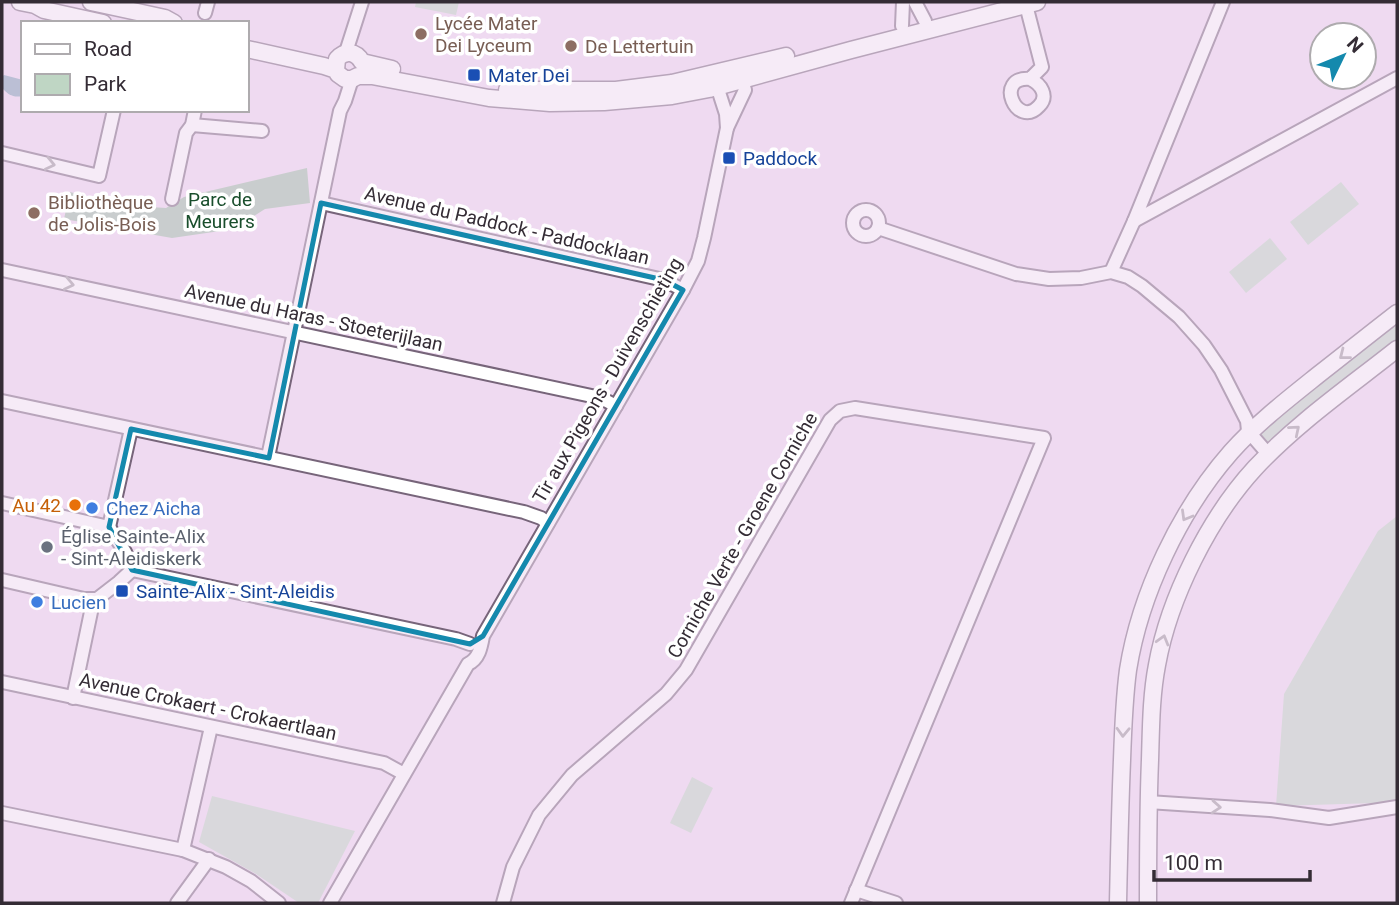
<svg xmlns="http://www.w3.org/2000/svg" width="1399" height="905" viewBox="0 0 1399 905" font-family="Roboto,sans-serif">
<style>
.green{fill:#bfd6c4}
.forest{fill:#9cbda4}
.water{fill:#7c9db4}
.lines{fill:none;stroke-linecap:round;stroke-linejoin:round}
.minor-casing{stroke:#77657a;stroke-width:16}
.tertiary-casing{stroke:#77657a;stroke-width:19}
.minor{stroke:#fff;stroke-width:12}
.tertiary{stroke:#fff;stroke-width:16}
.oneway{stroke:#9a969a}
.marked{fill:none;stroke:#1489ad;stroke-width:5;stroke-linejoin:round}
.education-dot{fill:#8d6e63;stroke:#fff;stroke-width:2.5}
.transit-dot{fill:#1a4fb4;stroke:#fff;stroke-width:2.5}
.food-dot{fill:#e8710a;stroke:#fff;stroke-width:2.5}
.shop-dot{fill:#3f7fe0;stroke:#fff;stroke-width:2.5}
.worship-dot{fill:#6b7280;stroke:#fff;stroke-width:2.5}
.labels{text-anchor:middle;stroke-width:7;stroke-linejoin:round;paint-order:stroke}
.education-label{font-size:19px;fill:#785e54;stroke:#fff;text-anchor:start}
.transit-label{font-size:19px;fill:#164399;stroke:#fff;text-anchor:start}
.park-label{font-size:19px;fill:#194e2c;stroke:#fff}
.street-label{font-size:19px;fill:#342c35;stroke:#fff}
.food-label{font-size:19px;fill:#c56008;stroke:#fff;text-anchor:end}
.shop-label{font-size:19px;fill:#366cbe;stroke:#fff;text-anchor:start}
.worship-label{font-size:19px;fill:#5b616d;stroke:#fff;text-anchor:start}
</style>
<rect width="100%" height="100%" fill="#efdaf1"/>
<g class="green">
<path d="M 416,2 L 459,2 L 456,15 L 415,7 Z"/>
<path d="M 1341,182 L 1359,204 L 1308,245 L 1290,222 Z"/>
<path d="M 1270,238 L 1287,259 L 1246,293 L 1229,272 Z"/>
<path d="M 1397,317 L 1397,345 L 1269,447 L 1257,432 Z"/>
<path d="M 1397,516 L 1397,800 L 1378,803 L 1276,806 L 1284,694 L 1378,531 Z"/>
<path d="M 692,777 L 713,788 L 691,833 L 670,823 Z"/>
<path d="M 212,796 L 355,831 L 318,903 L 299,903 L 256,874 L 199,842 Z"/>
</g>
<path class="forest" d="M 307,168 L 310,203 L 265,209 L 234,229 L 172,238 L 64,219 L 70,192 L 119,205 L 166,208 L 184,197 Z"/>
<path class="water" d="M 4,75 L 23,80 L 23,96 C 13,98 9,95 2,88 L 2,77 Z"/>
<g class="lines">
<defs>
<g id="minor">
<path d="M 915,2 L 925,21"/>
<path d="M 1026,5 L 1042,67 L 1030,79 C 993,76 1017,130 1039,106 C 1049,96 1041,84 1030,79"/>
<path d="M 205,13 L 208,2"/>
<path d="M 902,26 L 903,2"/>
<path d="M 346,52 L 362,2"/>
<path d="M 719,81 L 717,86 L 726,114 L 727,128"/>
<path d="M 192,125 L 262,131"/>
<path d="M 2,153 L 99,176 L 114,110"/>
<path d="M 172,199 L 186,133 L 192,125 L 195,110"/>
<path d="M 321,203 L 664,280 L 683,290"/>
<circle cx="866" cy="223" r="13"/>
<path d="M 1134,221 L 1397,78"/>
<path d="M 878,228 L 1016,274 L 1049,279 L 1081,278 L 1111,272 L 1128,277 L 1142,286 L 1179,317 L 1204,345 L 1221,370 L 1247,421 L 1248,431 L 1269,455"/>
<path d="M 2,270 L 601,398 L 616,406"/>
<path d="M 1111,272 L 1134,221 L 1223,2"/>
<path d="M 2,401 L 524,512 L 541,518 L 548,523"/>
<path d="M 268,457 L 340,111 L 345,101 L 352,79"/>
<path d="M 2,503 L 109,527 L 125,552 L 132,570"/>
<path d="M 109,527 L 131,429"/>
<path d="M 132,570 L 456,639 L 470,644"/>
<path d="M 2,580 L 84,599 L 97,599 L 119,582 L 132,570"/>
<path d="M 2,682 L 384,763 L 404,774"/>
<path d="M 73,698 L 92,607 L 97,599"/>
<path d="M 1148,802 L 1270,810 L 1329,818 L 1397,807"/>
<path d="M 2,813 L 183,850 L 226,867 L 251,881 L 279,903"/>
<path d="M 183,850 L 211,727"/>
<path d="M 856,890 L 896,903"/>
<path d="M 177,903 L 209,859"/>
<path d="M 330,903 L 468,664 C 479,659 481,647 483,636 L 683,290 L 698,261 L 704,238 L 727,128 L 745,90 L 740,73"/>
<path d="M 503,903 L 513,867 L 539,815 L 572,775 L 666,694 L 686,670 L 830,420 L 840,411 L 855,408 L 1044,438 L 851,903"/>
</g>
<g id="tertiary">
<path d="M 20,2 L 35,5 L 44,10 L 103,23"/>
<path d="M 91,2 L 165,18 L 174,23"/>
<path d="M 247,49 L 324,66 L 336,70 L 338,74 L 345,79 L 352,79 L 358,76 L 372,76 L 489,98 L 550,103 L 604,102 L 672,96 L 709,89 L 851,50 L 1037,2"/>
<path d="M 336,70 L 337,59 C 345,50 356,51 362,62 L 392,69"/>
<path d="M 507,90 L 616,90 L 672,83 L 786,56"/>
<path d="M 1118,903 C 1119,856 1120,808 1122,760 C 1123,730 1124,700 1128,670 C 1140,594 1180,510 1231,452 C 1257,423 1288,399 1318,375 C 1345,354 1371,333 1397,313"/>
<path d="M 1148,903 C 1148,856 1148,808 1150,760 C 1151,728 1151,696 1157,665 C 1169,598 1209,518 1255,468 C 1297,423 1349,387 1397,349"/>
</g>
</defs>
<use href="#minor" class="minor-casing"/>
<use href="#tertiary" class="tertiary-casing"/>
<use href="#minor" class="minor"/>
<use href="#tertiary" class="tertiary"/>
</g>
<defs><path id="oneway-chevron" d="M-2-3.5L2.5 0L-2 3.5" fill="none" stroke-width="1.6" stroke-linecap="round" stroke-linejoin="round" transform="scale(1.75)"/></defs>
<g class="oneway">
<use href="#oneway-chevron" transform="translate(50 164) rotate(13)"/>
<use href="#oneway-chevron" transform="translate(69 284) rotate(12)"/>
<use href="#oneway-chevron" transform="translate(1344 355) rotate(142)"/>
<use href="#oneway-chevron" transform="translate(1295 430) rotate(-40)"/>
<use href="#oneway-chevron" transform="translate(1186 516) rotate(120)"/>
<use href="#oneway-chevron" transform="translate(1163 640) rotate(-74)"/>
<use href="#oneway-chevron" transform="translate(1123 732) rotate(92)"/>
<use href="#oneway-chevron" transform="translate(1216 807) rotate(4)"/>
</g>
<path d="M0 0H1399V905H0ZM 321,203 L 664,280 L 683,290 L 483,636 L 470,644 L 132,570 L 109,527 L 131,429 L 269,458 Z" fill="#efdaf1" fill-opacity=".55" fill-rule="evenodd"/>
<path class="marked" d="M 321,203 L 664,280 L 683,290 L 483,636 L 470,644 L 132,570 L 109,527 L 131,429 L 269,458 Z"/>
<g class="education-dot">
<circle cx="421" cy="34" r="7"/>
<circle cx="571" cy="46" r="7"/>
<circle cx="34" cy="213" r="7"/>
</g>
<g class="transit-dot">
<rect x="467" y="68" width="14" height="14" rx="3.5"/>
<rect x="722" y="151" width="14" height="14" rx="3.5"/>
<rect x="115" y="584" width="14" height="14" rx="3.5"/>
</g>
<circle class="food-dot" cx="75" cy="505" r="7"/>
<g class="shop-dot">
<circle cx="92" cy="508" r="7"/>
<circle cx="37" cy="602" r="7"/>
</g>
<circle class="worship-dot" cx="47" cy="547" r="7"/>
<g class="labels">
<g class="education-label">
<text x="435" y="30">Lycée Mater<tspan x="435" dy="22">Dei Lyceum</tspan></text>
<text x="585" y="53">De Lettertuin</text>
<text x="48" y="209">Bibliothèque<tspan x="48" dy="22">de Jolis-Bois</tspan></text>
</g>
<g class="transit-label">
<text x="488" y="82">Mater Dei</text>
<text x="743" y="165">Paddock</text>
<text x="136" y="598">Sainte-Alix - Sint-Aleidis</text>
</g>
<g class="park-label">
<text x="220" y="206">Parc de<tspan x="220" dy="22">Meurers</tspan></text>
</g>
<g class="street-label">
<text transform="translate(507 225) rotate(13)" y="7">Avenue du Paddock - Paddocklaan</text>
<text transform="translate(314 317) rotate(12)" y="7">Avenue du Haras - Stoeterijlaan</text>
<text transform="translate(607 380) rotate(-60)" y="7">Tir aux Pigeons - Duivenschieting</text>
<text transform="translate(742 535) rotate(-60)" y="7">Corniche Verte - Groene Corniche</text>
<text transform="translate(208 706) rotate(12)" y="7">Avenue Crokaert - Crokaertlaan</text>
</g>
<g class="food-label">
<text x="61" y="512">Au 42</text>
</g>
<g class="shop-label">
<text x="106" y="515">Chez Aicha</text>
<text x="51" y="609">Lucien</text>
</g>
<g class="worship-label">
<text x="61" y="543">Église Sainte-Alix<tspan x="61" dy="22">- Sint-Aleidiskerk</tspan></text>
</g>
</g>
<rect width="1399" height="905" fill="none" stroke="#342c35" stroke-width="7"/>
<rect x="21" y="21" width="228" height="91" fill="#ffffff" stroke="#aeabae" stroke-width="2"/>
<rect x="35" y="44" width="35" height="10" fill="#ffffff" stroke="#aeabae" stroke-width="2"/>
<text x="84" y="56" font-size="21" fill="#342c35">Road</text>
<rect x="35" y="74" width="35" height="21" fill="#bfd6c4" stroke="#aeabae" stroke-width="2"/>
<text x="84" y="91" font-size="21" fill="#342c35">Park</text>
<g transform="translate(1343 56) rotate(47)"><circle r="33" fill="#ffffff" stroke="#aeabae" stroke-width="2"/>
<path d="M0-5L12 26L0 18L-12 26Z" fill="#1489ad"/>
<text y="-10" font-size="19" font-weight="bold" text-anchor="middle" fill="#342c35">N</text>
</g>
<path d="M1154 870v10h156v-10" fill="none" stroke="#342c35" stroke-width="3.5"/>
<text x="1164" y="870" font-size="21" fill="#342c35" stroke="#ffffff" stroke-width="5" paint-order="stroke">100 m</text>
</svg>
